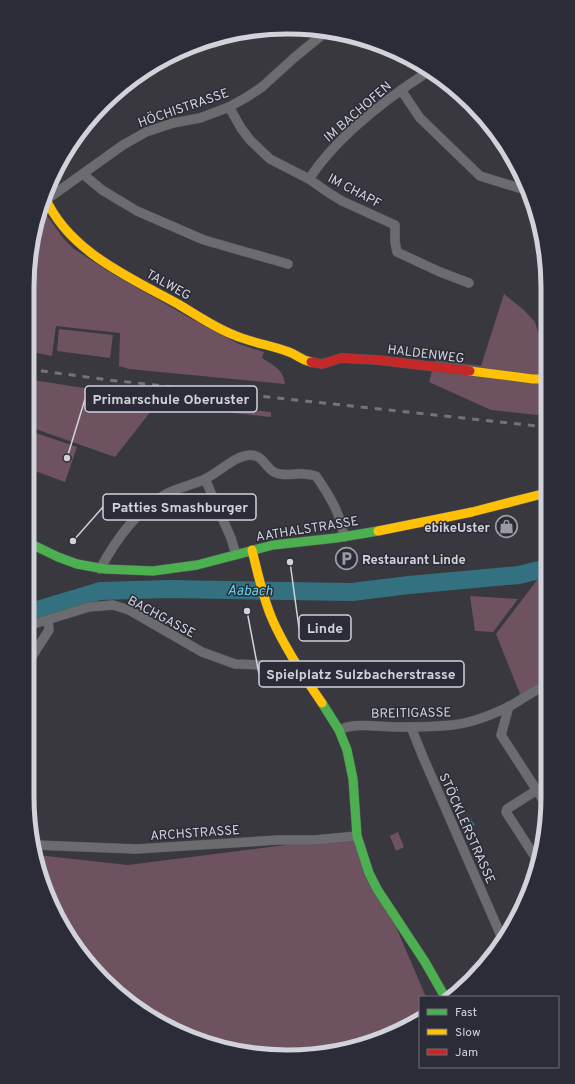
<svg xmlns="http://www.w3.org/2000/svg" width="575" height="1084" viewBox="0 0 575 1084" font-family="Overpass,sans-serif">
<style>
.green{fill:#6e5260}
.water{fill:#337180}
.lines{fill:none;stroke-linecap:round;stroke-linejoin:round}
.river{stroke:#337180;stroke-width:18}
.street-casing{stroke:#56565c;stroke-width:10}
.fast-casing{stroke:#56565c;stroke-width:10}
.slow-casing{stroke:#56565c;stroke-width:10}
.jam-casing{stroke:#56565c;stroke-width:10}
.street{stroke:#6c6c70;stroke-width:9}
.fast{stroke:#4caf50;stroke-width:9}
.slow{stroke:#ffc107;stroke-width:9}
.jam{stroke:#c62828;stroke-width:9}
.rail{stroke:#747478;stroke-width:3;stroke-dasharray:7 7;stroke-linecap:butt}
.labels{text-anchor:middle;stroke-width:3;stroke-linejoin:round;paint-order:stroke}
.street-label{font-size:13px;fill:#d1d2da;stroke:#2b2c37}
.poi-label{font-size:13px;font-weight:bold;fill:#d1d2da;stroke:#2b2c37;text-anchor:end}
.water-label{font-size:14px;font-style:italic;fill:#69d3ea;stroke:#2b2c37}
.rim{fill:none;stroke:#d1d2da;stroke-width:5}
.leader{fill:none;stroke:#d1d2da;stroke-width:1.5}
.callout-dot{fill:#d1d2da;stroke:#2b2c37;stroke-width:1.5}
.callout{fill:#2b2c37;stroke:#d1d2da;stroke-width:1.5}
.callout-label{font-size:14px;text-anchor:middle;font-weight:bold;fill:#d1d2da}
</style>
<rect width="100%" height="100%" fill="#38383e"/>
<g class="green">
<path d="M 39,213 L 46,214 L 63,238 L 74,249 L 108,271 L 190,318 L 239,344 L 264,352 L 262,358 C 273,365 284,370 285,384 L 129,369 L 119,366 L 120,333 L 56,326 L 52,356 L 27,351 L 28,271 L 36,220 Z"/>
<path d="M 504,294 L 524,310 L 535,322 L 546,358 L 546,416 L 491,410 L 429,382 L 435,360 L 481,366 Z"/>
<path d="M 59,329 L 113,335 L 110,358 L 57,351 Z"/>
<path d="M 27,379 L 122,394 L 122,396 L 271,412 L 271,417 L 122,401 L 125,407 L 151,411 L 115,457 L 27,426 Z"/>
<path d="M 27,430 L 77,447 L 65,482 L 27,468 Z"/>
<path d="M 547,567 L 547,685 L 522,699 L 496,634 Z"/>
<path d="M 470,596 L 518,599 L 493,632 L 475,631 Z"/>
<path d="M 398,832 L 404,847 L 396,851 L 390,836 Z"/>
<path d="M 357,836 L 426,997 L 420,997 L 420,1015 L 387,1037 L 305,1056 L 220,1048 L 143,1013 L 81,955 L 41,880 L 37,855 L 128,865 Z"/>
</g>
<path class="water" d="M 468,815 L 475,825 L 470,829 L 463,818 Z"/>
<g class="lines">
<path class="river" d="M 27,613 L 100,591 L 170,589 L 352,592 L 409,585 L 519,575 L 547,568"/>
<defs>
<g id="street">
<path d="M 401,90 L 420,118 L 480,176 L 529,191"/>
<path d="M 229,107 L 241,128 L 250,140 L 270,159 L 309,179 L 329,193 L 342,201 L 395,225 L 395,242 L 397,252 L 440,272 L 469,283"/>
<path d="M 83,174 L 102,190 L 137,211 L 204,240 L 288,264"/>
<path d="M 309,179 C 337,136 386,99 429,71"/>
<path d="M 46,200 L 123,145 L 146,132 L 173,123 L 200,118 L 216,112 L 229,107 L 247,97 L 262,87 L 295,57 L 327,31"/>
<path d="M 205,479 L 231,538 L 236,555"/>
<path d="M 100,569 C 117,538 137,510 168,493 C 180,487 193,485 205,479 C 220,472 234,456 250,455 C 263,455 265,467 274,472 C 282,477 295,473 304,474 C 308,474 312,475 316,476 C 329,495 341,514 344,537"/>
<path d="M 27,626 L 89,607 L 113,605 L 129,610 L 202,652 L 235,664 L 261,665"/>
<path d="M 27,664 L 49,630 L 48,620"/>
<path d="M 509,706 L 501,735 L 547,806"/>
<path d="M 411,727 L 423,757 L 502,938"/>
<path d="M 339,730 C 356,722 378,727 397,727 C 415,727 433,727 452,725 C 471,723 492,715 510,706 C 522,700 534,689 547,686"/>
<path d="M 537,790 L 507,809 L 506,812 L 539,863"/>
<path d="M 35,845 L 136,849 L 278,840 L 315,840 L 357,836"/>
</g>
<g id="fast">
<path d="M 27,542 L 58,557 L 77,564 L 105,569 L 153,571 L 197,565 L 273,545 L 336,538 L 378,531"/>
<path d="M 322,703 L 339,730 L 347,750 L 353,779 L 357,836 L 369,873 L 377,889 L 425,962 L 445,997"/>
</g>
<g id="slow">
<path d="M 45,197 C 68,251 129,277 178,304 C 195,314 215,328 234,335 C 252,343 271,345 289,352 C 298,355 300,360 311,362"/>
<path d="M 470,371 L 533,379 L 546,379"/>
<path d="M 378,531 L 472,512 L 546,493"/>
<path d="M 252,550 C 258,574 263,599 273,621 C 286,650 304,677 322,703"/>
</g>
<path id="jam" d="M 311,362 L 322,364 L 341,358 L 378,360 L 470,371"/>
</defs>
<use href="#street" class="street-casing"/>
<use href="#fast" class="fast-casing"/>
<use href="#slow" class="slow-casing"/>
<use href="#jam" class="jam-casing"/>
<use href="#street" class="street"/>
<use href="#fast" class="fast"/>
<use href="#slow" class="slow"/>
<use href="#jam" class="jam"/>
<path class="rail" d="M 27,369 L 109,380 L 546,427"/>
</g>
<defs>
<symbol id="shop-ring" viewBox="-11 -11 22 22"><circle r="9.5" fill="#2b2c37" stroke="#9b9ca3" stroke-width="1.5"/><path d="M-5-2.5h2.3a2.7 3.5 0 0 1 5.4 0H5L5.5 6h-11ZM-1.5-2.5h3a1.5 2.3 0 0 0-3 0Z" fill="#9b9ca3"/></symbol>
<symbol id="parking-ring" viewBox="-11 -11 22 22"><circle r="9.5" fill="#2b2c37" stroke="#9b9ca3" stroke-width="1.5"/><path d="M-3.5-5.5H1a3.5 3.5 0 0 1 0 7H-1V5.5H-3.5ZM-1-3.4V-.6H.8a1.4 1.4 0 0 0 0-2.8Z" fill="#9b9ca3"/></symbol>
</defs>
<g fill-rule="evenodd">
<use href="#shop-ring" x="494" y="514" width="25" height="25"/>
<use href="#parking-ring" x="334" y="546" width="25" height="25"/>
</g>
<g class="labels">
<g class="street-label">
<text transform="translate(183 107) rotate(-19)" y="5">HÖCHISTRASSE</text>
<text transform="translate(357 111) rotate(-41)" y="5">IM BACHOFEN</text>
<text transform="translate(355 190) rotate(28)" y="5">IM CHAPF</text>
<text transform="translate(169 284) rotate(29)" y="5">TALWEG</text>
<text transform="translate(426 353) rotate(7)" y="5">HALDENWEG</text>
<text transform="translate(307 528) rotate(-9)" y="5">AATHALSTRASSE</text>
<text transform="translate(162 616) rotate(28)" y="5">BACHGASSE</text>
<text transform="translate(411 712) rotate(-1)" y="5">BREITIGASSE</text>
<text transform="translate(468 828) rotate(66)" y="5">STÖCKLERSTRASSE</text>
<text transform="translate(195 832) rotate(-4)" y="5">ARCHSTRASSE</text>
</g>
<g class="poi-label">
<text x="490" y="532">ebikeUster</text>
<text x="362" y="564" text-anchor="start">Restaurant Linde</text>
</g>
<g class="water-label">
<text transform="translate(250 590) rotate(1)" y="5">Aabach</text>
</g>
</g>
<path d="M0 0H575V1084H0ZM287 34H288A253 253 0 0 1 541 287V797A253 253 0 0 1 288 1050H287A253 253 0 0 1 34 797V287A253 253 0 0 1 287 34Z" fill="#2b2c37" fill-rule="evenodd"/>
<path class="rim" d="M287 34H288A253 253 0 0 1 541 287V797A253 253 0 0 1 288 1050H287A253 253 0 0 1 34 797V287A253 253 0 0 1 287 34Z"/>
<path class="leader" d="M67 458L85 399M73 541L103 507M290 562L299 628M247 611L259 674"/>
<g class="callout-dot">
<circle cx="67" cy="458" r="4"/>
<circle cx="73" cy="541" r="4"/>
<circle cx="290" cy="562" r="4"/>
<circle cx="247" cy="611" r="4"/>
</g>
<g class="callout">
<rect x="85" y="386" width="172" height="26" rx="4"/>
<rect x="103" y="494" width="153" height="26" rx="4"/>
<rect x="299" y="615" width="52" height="26" rx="4"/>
<rect x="259" y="661" width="205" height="26" rx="4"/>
</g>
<g class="callout-label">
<text x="171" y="404">Primarschule Oberuster</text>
<text x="180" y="512">Patties Smashburger</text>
<text x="325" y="633">Linde</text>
<text x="361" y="679">Spielplatz Sulzbacherstrasse</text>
</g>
<rect x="419" y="996" width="140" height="72" fill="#2b2c37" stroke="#6d6e78"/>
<rect x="427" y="1009" width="20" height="6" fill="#4caf50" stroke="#6d6e78"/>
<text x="455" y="1016" font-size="12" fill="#d1d2da">Fast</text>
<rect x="427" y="1029" width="20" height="6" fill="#ffc107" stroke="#6d6e78"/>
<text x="455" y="1036" font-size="12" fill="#d1d2da">Slow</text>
<rect x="427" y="1049" width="20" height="6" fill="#c62828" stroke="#6d6e78"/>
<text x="455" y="1056" font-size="12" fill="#d1d2da">Jam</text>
</svg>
